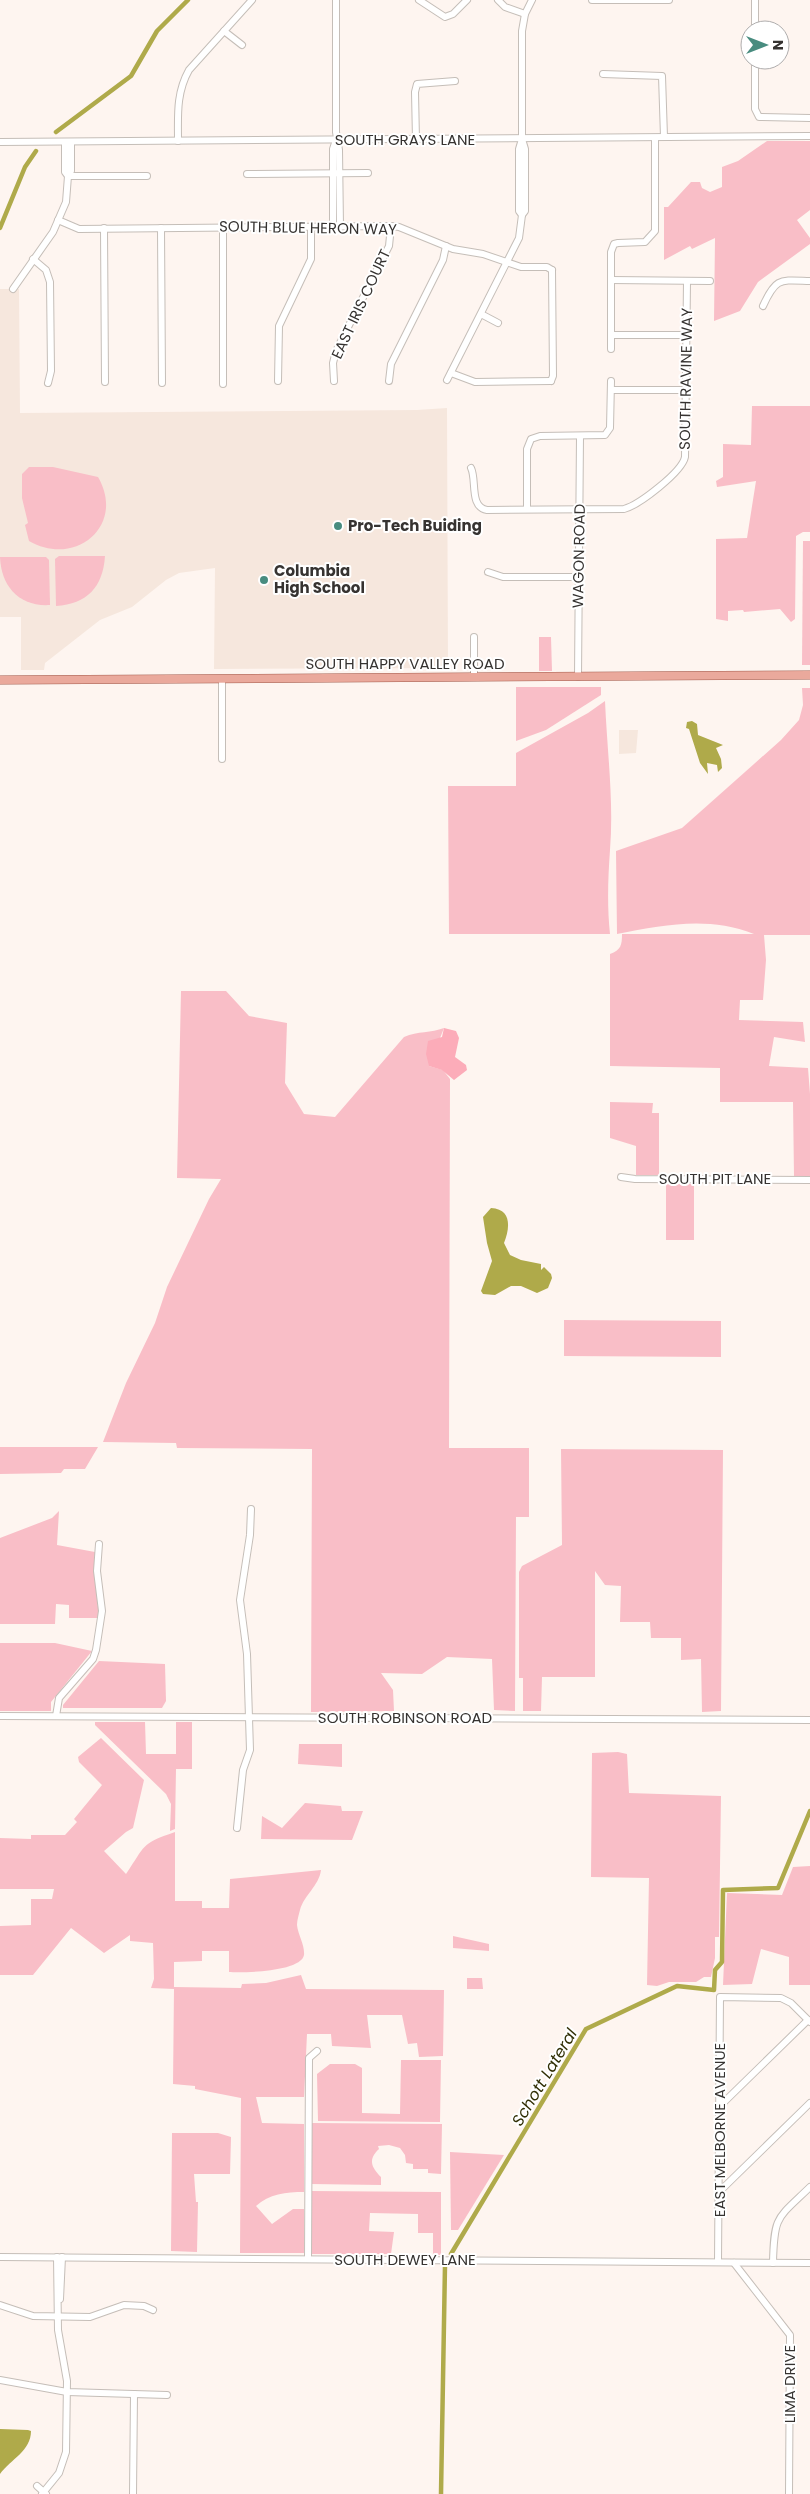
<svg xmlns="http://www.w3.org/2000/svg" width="810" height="2494" viewBox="0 0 810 2494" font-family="Poppins,sans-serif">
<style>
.built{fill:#f6e7dd}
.green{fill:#f9bec7}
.forest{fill:#fcacb9}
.water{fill:#afaa4a}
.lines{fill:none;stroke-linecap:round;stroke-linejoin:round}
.canal{stroke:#afaa4a;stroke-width:4.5}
.minor-casing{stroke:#c5beb8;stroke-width:8}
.major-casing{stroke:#a25b4c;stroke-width:9}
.minor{stroke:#fff;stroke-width:6}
.major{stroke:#eaa99c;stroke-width:8}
.poi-dot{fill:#488c7f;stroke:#fff;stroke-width:2}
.labels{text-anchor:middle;stroke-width:4;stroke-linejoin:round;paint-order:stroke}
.street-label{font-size:15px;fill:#363331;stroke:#fff}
.poi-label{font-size:15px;font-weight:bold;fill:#363331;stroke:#fff;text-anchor:start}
.water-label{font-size:16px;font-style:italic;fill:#312f05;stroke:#fff}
</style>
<rect width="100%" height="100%" fill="#fef5f0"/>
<g class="built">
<path d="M 0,289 L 19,289 L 20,413 L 417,410 L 447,408 L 448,668 L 214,669 L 215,568 L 179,573 L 166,580 L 132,607 L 100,620 L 45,663 L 44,670 L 21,670 L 21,617 L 0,617 Z"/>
<path d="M 619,730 L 638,730 L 636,753 L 619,754 Z"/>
</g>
<g class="green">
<path d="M 767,141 L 810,141 L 810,210 L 797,220 L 810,238 L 810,244 L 758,282 L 740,311 L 714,321 L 715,238 L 692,249 L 690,246 L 664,260 L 664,207 L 668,207 L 691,182 L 700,182 L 702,188 L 710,192 L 722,187 L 722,167 L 738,161 Z"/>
<path d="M 752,406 L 810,406 L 810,532 L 803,532 L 796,536 L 795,619 L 791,622 L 780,609 L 744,612 L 743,610 L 728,611 L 728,621 L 716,619 L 716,539 L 747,538 L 756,481 L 717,487 L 716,481 L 723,477 L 723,444 L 751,445 Z"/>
<path d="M 29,467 L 53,467 L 98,477 C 126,525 76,568 29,541 L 25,525 L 28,523 L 22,498 L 22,474 Z"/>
<path d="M 803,541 L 810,541 L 810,665 L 802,665 Z"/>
<path d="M 59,556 L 105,556 C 103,587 87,604 56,606 L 55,559 Z"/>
<path d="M 0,557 L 46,557 L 49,560 L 50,605 C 19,607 1,586 0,557 Z"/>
<path d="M 539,637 L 551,637 L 552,671 L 539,671 Z"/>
<path d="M 516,687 L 601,687 L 601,695 L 546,730 L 516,741 Z"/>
<path d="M 802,688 L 810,688 L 810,935 L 764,935 L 766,960 L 763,1000 L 740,1000 L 739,1020 L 803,1022 L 805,1042 L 774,1037 L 769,1066 L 808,1068 L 810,1094 L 810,1176 L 794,1176 L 793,1102 L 720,1102 L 720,1068 L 610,1066 L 610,954 C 621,950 622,945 622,934 L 754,934 C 707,916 665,925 617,934 L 616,851 L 682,828 L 781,740 L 799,720 L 803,705 Z"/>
<path d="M 605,701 C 607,750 614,801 610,850 C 608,878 607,906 610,934 L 449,934 L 448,786 L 516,786 L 516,753 L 588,713 Z"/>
<path d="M 181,991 L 226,991 L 249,1016 L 287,1023 L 285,1083 L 304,1114 L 335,1117 L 404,1037 C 418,1031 431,1033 444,1028 L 429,1066 L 443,1070 L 450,1079 L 449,1448 L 529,1448 L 529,1517 L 516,1517 L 515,1711 L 494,1710 L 492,1659 L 447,1657 L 422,1674 L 381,1673 L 393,1690 L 394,1711 L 311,1712 L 312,1449 L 177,1448 L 176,1443 L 103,1442 L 126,1383 L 155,1323 L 167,1287 L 209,1199 L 221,1179 L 177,1178 Z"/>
<path d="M 610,1102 L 653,1103 L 652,1113 L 659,1113 L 659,1175 L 636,1175 L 636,1146 L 610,1138 Z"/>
<rect x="666" y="1184" width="28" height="56"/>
<path d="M 564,1320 L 721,1321 L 721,1357 L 564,1356 Z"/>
<path d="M 0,1447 L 98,1447 L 85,1469 L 64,1469 L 61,1473 L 0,1474 Z"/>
<path d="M 561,1449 L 723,1450 L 721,1711 L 702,1712 L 701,1659 L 681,1660 L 681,1638 L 651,1638 L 650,1622 L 620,1622 L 621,1586 L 605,1585 L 595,1571 L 595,1677 L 542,1677 L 541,1711 L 523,1711 L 523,1678 L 519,1678 L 519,1572 L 522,1566 L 562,1545 Z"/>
<path d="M 59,1511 L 57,1545 L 95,1552 L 94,1565 L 99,1618 L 69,1618 L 69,1605 L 56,1604 L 55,1624 L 0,1624 L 0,1538 L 52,1518 Z"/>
<path d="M 0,1643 L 55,1643 L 92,1651 L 51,1702 L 51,1711 L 0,1711 Z"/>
<path d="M 99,1661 L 165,1664 L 166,1701 L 162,1708 L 63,1708 L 63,1705 Z"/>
<path d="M 95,1722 L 145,1722 L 146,1754 L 176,1754 L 176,1722 L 192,1722 L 192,1769 L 176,1769 L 175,1829 L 170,1831 L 171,1804 L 166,1794 L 95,1725 Z"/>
<path d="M 101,1738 L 144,1780 L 133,1828 L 126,1832 L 104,1851 L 126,1874 C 146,1845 140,1844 175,1832 L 175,1901 L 202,1901 L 202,1908 L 229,1908 L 230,1879 L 321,1870 C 319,1886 304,1895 300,1910 C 299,1914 297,1920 297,1925 C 298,1935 305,1945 304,1955 C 301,1972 242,1973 229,1972 L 229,1951 L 202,1951 L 202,1961 L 174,1962 L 174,1987 L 241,1988 L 242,1984 L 266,1983 L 301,1975 L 306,1989 L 444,1990 L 443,2056 L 419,2057 L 417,2043 L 408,2044 L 402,2015 L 367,2015 L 371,2048 L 332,2046 L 331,2034 L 307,2034 L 304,2097 L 256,2097 L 262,2123 L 304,2124 L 304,2192 C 286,2192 269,2194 256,2206 L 272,2224 L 293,2209 L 304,2209 L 304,2253 L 240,2253 L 241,2098 L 195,2089 L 195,2086 L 173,2084 L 174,1989 L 151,1988 L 154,1979 L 153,1943 L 130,1941 L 130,1935 L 104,1953 L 71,1928 L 33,1975 L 0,1975 L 0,1926 L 31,1925 L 31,1899 L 52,1899 L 54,1889 L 0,1889 L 0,1838 L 31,1839 L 31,1835 L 65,1835 L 77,1822 L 74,1819 L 102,1785 L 79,1762 L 78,1757 Z"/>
<path d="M 299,1744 L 342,1744 L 342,1767 L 298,1764 Z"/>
<path d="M 618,1752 L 627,1754 L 629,1793 L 721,1796 L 719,1937 L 715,1937 L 715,1958 L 711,1977 L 704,1977 L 696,1982 L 669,1982 L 657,1986 L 647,1985 L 649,1878 L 591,1877 L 592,1753 Z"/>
<path d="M 305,1803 L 341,1806 L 342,1811 L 363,1811 L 352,1840 L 261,1839 L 262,1816 L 282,1828 Z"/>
<path d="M 810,1866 L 810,1985 L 789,1985 L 789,1957 L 761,1949 L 752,1984 L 723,1985 L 727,1893 L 782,1895 L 793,1867 Z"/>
<path d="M 453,1936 L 489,1944 L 489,1951 L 453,1948 Z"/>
<path d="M 467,1978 L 482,1978 L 483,1989 L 467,1989 Z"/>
<path d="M 401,2060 L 441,2060 L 440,2122 L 318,2121 L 317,2074 L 330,2064 L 355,2064 L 362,2068 L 362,2113 L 400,2114 Z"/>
<path d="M 312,2123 L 442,2124 L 441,2174 L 428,2173 L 428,2169 L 413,2169 L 413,2164 L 406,2163 L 405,2155 L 400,2148 L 389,2145 L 378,2146 L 379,2149 C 368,2159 371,2167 381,2177 L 381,2185 L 311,2184 Z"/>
<path d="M 172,2133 L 218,2133 L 231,2137 L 230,2174 L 194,2174 L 196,2202 L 198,2202 L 197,2252 L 171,2251 Z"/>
<path d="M 450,2152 L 504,2155 L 458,2230 L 451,2230 Z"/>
<path d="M 311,2191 L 441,2192 L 441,2255 L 433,2255 L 433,2233 L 418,2233 L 418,2214 L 370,2213 L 369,2231 L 394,2232 L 391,2254 L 311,2254 Z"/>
</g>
<path class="forest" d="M 444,1028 L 456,1031 L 459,1038 L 455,1057 L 466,1065 L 467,1070 L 454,1080 L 442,1070 L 429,1066 L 426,1054 L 428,1041 L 442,1037 Z"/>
<g class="water">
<path d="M 692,721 L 697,724 L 698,735 L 723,745 L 716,748 L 721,759 L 722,768 L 718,772 L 717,765 L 707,763 L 708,774 L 700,763 L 689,729 L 686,728 L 687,722 Z"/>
<path d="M 491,1208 C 512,1209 510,1228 504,1243 L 510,1255 L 521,1260 L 541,1264 L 541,1270 L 544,1267 L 551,1274 L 552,1278 L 548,1288 L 537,1293 L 521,1286 L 511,1286 L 495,1295 L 483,1294 L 481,1291 L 492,1261 L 487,1243 L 483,1217 Z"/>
<path d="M 0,2429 L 28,2430 L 31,2431 C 31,2451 11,2459 0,2474 Z"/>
</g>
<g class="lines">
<g class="canal">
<path d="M 56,132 L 131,76 L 157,31 L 188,0"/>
<path d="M 0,228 L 25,167 L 36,151"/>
<path d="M 451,2254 L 586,2029 L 677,1986 L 714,1990 L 715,1970 L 722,1962 L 723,1890 L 778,1888 L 810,1811"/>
<path d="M 441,2494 L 445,2265"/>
</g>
<defs>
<g id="minor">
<path d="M 336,0 L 336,132 L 339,150 L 340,227"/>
<path d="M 419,0 L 445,17 L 453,14 L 467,0"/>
<path d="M 498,0 L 505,7 L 525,14"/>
<path d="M 592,0 L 669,0"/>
<path d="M 755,0 L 755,30"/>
<path d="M 224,31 L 242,45"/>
<path d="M 755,60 L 755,109 L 759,117 L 810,118"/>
<path d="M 603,74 L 662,76 L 664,137"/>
<path d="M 522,139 L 525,149 L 525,211 L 522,215 L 519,211 L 519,149 L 522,139 L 522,31 L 525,14 L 532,0"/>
<path d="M 416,140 L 415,92 L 417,84 L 455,81"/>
<path d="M 178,141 C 178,116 176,93 189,70 L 252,0"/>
<path d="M 0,142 L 810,136"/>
<path d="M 65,142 L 65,172 L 68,176 L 71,171 L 71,142"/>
<path d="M 247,174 L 368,173"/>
<path d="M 58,220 L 79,229 L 391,226 L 399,227 L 453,249 L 483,254 L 521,267 L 547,267 L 552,270"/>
<path d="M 223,227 L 223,384"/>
<path d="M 333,227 L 333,149 L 336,140"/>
<path d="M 104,228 L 105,382"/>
<path d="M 161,228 L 162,383"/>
<path d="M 33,259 L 46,270 L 50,282 L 51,371 L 48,383"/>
<path d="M 611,280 L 710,281"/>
<path d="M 13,289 L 53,232 L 66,202 L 68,176 L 147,176"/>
<path d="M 763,306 C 776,277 780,280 810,281"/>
<path d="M 481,314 L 498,323"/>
<path d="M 611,335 L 687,335"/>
<path d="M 611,349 L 611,252 L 614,244 L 618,243 L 645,242 L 655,231 L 655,138"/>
<path d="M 451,373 L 475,382 L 551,381"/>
<path d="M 447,380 L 519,238 L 522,215"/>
<path d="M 278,381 L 279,326 L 311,259 L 311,227"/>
<path d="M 334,381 L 333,363 L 336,351 L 389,246 L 391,226"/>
<path d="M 389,381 L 391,364 L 443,260 L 446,246"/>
<path d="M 551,381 L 553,376 L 552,270"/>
<path d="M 611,390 L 687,390"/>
<path d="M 471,468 C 477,480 469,507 487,510 L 624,509 C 639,505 682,472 685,457 L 687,281"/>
<path d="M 527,509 L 527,449 L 531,439 L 540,436 L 605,435 L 610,428 L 611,381"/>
<path d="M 488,572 L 503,577 L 579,577"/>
<path d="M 474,637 L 474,677"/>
<path d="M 578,677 L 580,436"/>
<path d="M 222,759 L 222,679"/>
<path d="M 621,1177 L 635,1179 L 810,1180"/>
<path d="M 0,1716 L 810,1720"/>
<path d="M 56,1716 L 59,1698 L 93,1659 L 96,1650 L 102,1611 L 97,1571 L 99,1544"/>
<path d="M 237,1828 L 243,1770 L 250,1750 L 247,1654 L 240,1600 L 250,1535 L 251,1509"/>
<path d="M 720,2106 L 808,2020"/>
<path d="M 719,2192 L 810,2103"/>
<path d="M 0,2257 L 810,2263"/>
<path d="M 308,2259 L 309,2058 L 317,2051"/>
<path d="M 718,2262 L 720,1997 L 781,1998 L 791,2003 L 810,2022"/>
<path d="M 734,2263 L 790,2335 L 789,2494"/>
<path d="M 773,2263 C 774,2215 777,2219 810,2187"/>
<path d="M 60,2299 L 62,2257"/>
<path d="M 0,2305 L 33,2316 L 90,2317 L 124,2305 L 144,2306 L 153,2310"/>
<path d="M 0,2380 L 67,2392 L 167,2395"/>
<path d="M 37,2486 L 46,2494"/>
<path d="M 42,2494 L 59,2473 L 66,2452 L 67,2381 L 58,2330 L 57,2257"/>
<path d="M 133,2494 L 134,2394"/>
</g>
<path id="major" d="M 0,680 L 810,675"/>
</defs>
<use href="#minor" class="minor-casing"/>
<use href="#major" class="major-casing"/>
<use href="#minor" class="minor"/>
<use href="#major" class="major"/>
</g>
<g class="poi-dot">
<circle cx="338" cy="526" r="5"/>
<circle cx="264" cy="580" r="5"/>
</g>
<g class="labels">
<g class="street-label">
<text x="405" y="145">SOUTH GRAYS LANE</text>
<text transform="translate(308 228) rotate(1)" y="5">SOUTH BLUE HERON WAY</text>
<text transform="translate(361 304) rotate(-65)" y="5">EAST IRIS COURT</text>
<text transform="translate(686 379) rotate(-89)" y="5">SOUTH RAVINE WAY</text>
<text transform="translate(579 556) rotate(-89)" y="5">WAGON ROAD</text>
<text x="405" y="669">SOUTH HAPPY VALLEY ROAD</text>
<text x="715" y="1184">SOUTH PIT LANE</text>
<text x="405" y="1723">SOUTH ROBINSON ROAD</text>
<text transform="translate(720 2130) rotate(-90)" y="5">EAST MELBORNE AVENUE</text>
<text x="405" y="2265">SOUTH DEWEY LANE</text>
<text transform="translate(790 2384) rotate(-90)" y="5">LIMA DRIVE</text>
</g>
<g class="poi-label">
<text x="348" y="531">Pro-Tech Buiding</text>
<text x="274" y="576">Columbia<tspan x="274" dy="17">High School</tspan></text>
</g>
<g class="water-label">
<text transform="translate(544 2077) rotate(-59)" y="6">Schott Lateral</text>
</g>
</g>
<g transform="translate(765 45) rotate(90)"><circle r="24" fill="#ffffff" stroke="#afadad"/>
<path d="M0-4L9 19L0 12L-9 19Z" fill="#488c7f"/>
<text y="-8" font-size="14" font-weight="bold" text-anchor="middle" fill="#363331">N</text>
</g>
</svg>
